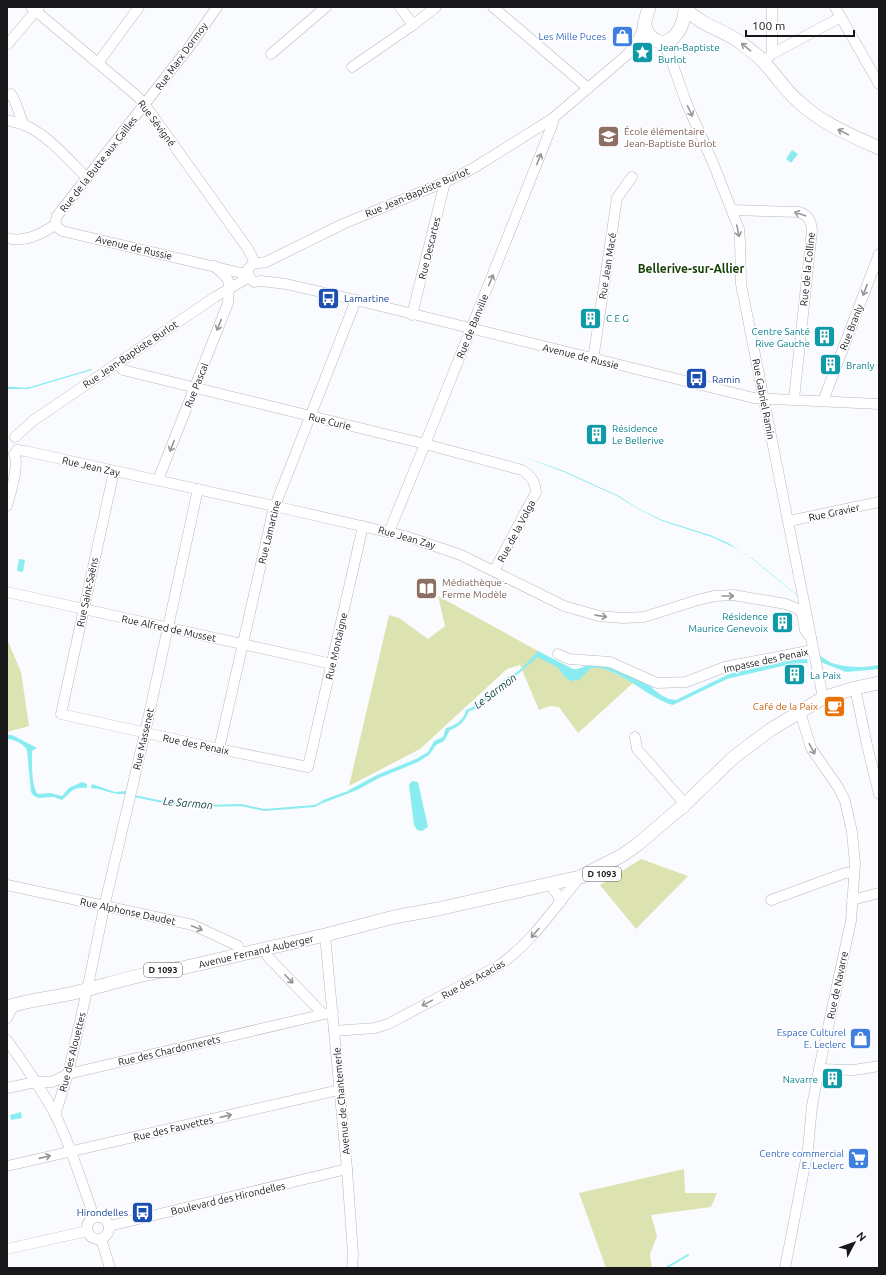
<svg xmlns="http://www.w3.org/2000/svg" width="886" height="1275" viewBox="0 0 886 1275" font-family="Ubuntu,sans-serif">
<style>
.green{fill:#dde3b0}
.water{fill:#89ecf0}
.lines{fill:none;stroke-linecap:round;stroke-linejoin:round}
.stream{stroke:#89ecf0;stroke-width:2}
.minor-casing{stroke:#b7b9c1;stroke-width:11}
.major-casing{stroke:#b7b9c1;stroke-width:14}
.minor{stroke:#fff;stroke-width:10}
.major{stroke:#fff;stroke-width:13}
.oneway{stroke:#979798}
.labels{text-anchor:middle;stroke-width:3;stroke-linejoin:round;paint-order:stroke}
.shield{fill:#fff;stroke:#5d5d5f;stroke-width:1}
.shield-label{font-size:9px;font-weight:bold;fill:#18181b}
.shop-label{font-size:10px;fill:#366cbe;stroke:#fff;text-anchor:end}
.culture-label{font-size:10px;fill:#0d838f;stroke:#fff;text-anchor:start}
.street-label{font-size:10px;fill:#18181b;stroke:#fff}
.education-label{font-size:10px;fill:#785e54;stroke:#fff;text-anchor:start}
.transit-label{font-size:10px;fill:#164399;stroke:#fff;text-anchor:start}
.food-label{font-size:10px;fill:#c56008;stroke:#fff;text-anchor:end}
.water-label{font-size:11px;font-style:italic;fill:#134143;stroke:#fff}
.quarter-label{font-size:12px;font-weight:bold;fill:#103d00;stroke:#fff}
</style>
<rect width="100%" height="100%" fill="#fafbff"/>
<g class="green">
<path d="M 438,596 L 538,651 L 575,681 C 580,677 584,672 590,669 C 601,663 623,678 633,683 L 578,733 L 559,707 L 550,706 L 539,710 L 520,665 L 507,669 L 420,749 L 349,786 L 389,615 L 399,618 L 428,639 L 445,626 Z"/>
<path d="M 7,639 L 21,672 L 29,726 L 7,732 Z"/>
<path d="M 641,859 L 688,876 L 636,929 L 600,885 Z"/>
<path d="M 684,1169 L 685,1193 L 717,1193 L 711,1207 L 651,1215 L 657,1236 L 650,1254 L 652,1268 L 606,1268 L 579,1193 Z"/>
</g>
<g class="water">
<path d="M 792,150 L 798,154 L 791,163 L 786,159 Z"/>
<path d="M 91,369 L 92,370 L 28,389 L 7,389 L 7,387 C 15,386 22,389 30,387 Z"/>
<path d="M 521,456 L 564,471 L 619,496 L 639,509 L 662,520 L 710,535 L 728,543 L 753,559 L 796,594 L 799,595 L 798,596 L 746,554 L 735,548 L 712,537 L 662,521 L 640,510 L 617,496 L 588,483 L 564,472 Z"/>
<path d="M 19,559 L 25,560 L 23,572 L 17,571 Z"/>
<path d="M 538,651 L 573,669 C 580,670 584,665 591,665 C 612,664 633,678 652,687 L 653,689 L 661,695 L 669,699 L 676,700 L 729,674 L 792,660 L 807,659 L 808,663 L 791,664 L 727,679 L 673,705 C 649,699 615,664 591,668 L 579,680 L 570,681 L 565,677 L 557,667 L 537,657 C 527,668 515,676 503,685 C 492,694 482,708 469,711 C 466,720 458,728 450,730 L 444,741 L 436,745 L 429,755 L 418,762 L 379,778 L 357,790 L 323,803 L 323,800 L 348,791 L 349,790 L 377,775 L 416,759 L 428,752 L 434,741 L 443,737 L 446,728 C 455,726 465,719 466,710 L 473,707 L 509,676 C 519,674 530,659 538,651 Z"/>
<path d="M 819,656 C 824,657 827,661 832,663 C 847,668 864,668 879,665 L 879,669 L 846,672 L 823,663 L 820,661 Z"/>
<path d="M 7,735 L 12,735 L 37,748 L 32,751 C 32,761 31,787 38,794 L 50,793 L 62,796 L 69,788 L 82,782 L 87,784 L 87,788 C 72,787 72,792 62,800 C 58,799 56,797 52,797 C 44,796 37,802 31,792 L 27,750 C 24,744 14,739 7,739 Z"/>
<path d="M 412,781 L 418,782 L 428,827 L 422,831 L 417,830 L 414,825 L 409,785 Z"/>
<path d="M 92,784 L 115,792 L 126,791 L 125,794 C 112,795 104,789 91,788 Z"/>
<path d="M 21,1112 L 22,1118 L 11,1120 L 10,1115 Z"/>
</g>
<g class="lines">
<g class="stream">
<path d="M 134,796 L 168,803 L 204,806 L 241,805 L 264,810 L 315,806 L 324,801"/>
<path d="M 666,1268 L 688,1255"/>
</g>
<defs>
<g id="minor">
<path d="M 31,7 L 137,96 L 145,105 L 248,249 L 255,263"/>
<path d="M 400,7 L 413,25"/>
<path d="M 493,7 L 588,88"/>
<path d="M 772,7 L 772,54"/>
<path d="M 835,7 L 879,84"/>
<path d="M 657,40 L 645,44 L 628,54 L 552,119 L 472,169 L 445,182 L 343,224 L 266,262 L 253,264 L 248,269 L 249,277 L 254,282 L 261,281 L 286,284 L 356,300 L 754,398 L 879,404"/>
<path d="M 660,41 L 669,54 L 686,102 L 713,163 L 739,229 L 740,242 L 741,284 L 823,698"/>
<path d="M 7,45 L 39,7"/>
<path d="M 630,51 L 639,38 L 644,25"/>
<path d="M 271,54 L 326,7"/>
<path d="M 764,61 L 772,54 L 841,17"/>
<path d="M 98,63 L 139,7"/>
<path d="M 352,67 L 413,25 L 436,7"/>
<path d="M 7,95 L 11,94 C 17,103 19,115 24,125"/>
<path d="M 7,120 C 13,122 20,123 25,125 C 50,137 68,159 87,178"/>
<path d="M 732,210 L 799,212 C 808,215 811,220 812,230 L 794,399"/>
<path d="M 55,225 L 57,216 L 190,46 L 217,7"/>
<path d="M 55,225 L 62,231 L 241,273 L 248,272"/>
<path d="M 7,238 C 25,243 41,234 55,225"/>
<path d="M 412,315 L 445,182"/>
<path d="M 596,359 L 594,353 L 617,198 L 632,177"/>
<path d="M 117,363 L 123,370 L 425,444 L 522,470 C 531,476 535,481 536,492 L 494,571"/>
<path d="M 825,400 L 825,396 L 879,254"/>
<path d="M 15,437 L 34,420 L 215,297 L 249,277"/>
<path d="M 17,450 L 25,451 L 274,506 L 405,536 L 461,555 L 564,606 L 599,616 L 623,618 L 644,617 L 701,599 L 715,596 L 733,595 L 786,604 L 798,609 L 802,614 L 805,630 L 811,638"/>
<path d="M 114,471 L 61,714 L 219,749 L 308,767 L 363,526"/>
<path d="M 158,480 L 228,303 C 229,280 233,282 214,266"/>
<path d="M 7,506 C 10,494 20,464 14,454"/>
<path d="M 789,521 L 879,502"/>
<path d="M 389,532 L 425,444 L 553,123 L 552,119"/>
<path d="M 7,592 L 332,664"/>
<path d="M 558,654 L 569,659 L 610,662 L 657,683 L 686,682 L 725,667 L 813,650"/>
<path d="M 855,688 L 867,745 L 879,794"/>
<path d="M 635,737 L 637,749 L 685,804"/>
<path d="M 219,749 L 273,511 L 356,300"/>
<path d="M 7,885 L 193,925 L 234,944 L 238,946 L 240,954"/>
<path d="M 553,889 L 558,895 L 560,903"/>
<path d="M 771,900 L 845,873 L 854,873"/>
<path d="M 852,900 L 879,893"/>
<path d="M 325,935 L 347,1169 L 353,1254 L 352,1268"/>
<path d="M 265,949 L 268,957 L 323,1014"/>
<path d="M 7,1018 L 11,1010 L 16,1004"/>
<path d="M 334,1031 L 375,1028 L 388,1024 L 498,966 C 532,943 554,908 580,877"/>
<path d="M 7,1040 C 24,1064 41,1088 55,1114 C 71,1146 82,1183 94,1217"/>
<path d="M 819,1069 L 854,1070 L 879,1066"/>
<path d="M 7,1088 L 36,1082 L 52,1082 L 68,1074 L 333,1012"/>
<path d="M 55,1115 L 68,1074 L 86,995 L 105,903 L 145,733 L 198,489"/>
<path d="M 7,1166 L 339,1090"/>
<circle cx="98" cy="1228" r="11"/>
<path d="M 109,1226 L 347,1169"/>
<path d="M 101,1239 L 110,1268"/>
<path d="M 7,1249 L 87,1231"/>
<path d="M 785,1268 L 808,1149 L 812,1106 L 819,1069 L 851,921 L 855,864 L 852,832 L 845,801 L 838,787 L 811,748 L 800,712"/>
</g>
<g id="major">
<path d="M 649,7 L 644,25 C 646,28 647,33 650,36 C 670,55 686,25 685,7"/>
<path d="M 685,8 C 702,27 721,28 741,43 C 750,50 761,57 768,67 C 778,78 786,91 798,101 C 821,123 850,135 879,148"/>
<path d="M 680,809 L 734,757 L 770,730 L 823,698 L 855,688 L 879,683"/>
<path d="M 7,1007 C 28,1000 51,998 74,993 C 110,984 145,972 182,968 L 325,935 L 394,917 L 438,909 L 580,877 L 621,856 L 637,845 L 685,804"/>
</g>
</defs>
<use href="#minor" class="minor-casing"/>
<use href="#major" class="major-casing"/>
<use href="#minor" class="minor"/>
<use href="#major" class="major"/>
</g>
<defs><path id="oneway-shaft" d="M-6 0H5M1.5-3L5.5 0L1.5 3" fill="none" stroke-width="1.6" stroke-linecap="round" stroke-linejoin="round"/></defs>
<g class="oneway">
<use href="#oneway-shaft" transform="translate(746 47) rotate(-141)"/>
<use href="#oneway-shaft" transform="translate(690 111) rotate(64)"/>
<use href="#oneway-shaft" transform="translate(843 132) rotate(-152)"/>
<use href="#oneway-shaft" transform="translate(539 159) rotate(-68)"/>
<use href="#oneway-shaft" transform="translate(800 214) rotate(-162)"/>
<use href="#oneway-shaft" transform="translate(738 231) rotate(79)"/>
<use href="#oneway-shaft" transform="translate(491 280) rotate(-68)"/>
<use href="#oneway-shaft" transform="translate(865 290) rotate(111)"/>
<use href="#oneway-shaft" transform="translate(219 325) rotate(112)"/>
<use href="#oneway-shaft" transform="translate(172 446) rotate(112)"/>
<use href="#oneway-shaft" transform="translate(728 596)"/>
<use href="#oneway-shaft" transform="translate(601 616) rotate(8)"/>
<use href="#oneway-shaft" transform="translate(812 749) rotate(62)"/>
<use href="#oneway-shaft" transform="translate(197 928) rotate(22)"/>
<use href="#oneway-shaft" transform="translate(535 933) rotate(131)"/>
<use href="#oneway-shaft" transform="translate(289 979) rotate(46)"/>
<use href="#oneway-shaft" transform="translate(427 1003) rotate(152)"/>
<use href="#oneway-shaft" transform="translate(226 1116) rotate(-13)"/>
<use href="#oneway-shaft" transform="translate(45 1157) rotate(-13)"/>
</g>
<defs>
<symbol id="shop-square" viewBox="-11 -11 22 22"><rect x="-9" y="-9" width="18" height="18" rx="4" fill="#3f7fe0" stroke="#fff"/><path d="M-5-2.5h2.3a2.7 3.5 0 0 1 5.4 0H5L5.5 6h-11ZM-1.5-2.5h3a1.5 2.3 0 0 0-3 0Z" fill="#fff"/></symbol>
<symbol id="sight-square" viewBox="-11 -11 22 22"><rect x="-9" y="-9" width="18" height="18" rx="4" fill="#0f9aa8" stroke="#fff"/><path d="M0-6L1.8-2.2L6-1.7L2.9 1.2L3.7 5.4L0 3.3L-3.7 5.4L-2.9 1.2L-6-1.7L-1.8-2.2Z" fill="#fff"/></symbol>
<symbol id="school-square" viewBox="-11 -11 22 22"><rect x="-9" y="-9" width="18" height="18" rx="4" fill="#8d6e63" stroke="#fff"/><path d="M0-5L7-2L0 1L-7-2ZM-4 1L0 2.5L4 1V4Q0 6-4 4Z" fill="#fff"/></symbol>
<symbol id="bus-square" viewBox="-11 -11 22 22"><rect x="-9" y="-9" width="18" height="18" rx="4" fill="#1a4fb4" stroke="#fff"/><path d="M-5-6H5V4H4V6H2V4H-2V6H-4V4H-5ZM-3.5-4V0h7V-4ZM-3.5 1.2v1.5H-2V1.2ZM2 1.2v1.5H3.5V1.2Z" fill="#fff"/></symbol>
<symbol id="building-square" viewBox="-11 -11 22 22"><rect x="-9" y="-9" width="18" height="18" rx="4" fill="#0f9aa8" stroke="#fff"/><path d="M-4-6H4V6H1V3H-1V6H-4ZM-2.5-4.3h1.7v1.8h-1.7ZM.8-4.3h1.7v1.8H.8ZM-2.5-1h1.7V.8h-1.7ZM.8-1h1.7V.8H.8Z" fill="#fff"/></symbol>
<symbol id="library-square" viewBox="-11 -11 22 22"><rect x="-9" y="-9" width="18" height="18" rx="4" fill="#8d6e63" stroke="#fff"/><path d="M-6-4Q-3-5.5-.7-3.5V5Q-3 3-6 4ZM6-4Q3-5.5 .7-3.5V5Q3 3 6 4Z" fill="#fff"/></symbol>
<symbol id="cafe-square" viewBox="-11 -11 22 22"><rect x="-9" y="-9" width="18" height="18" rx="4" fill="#e8710a" stroke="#fff"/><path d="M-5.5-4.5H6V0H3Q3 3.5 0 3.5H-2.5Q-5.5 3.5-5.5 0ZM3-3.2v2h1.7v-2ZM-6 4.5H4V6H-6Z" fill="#fff"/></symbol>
<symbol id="supermarket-square" viewBox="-11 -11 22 22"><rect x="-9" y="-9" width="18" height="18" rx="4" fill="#3f7fe0" stroke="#fff"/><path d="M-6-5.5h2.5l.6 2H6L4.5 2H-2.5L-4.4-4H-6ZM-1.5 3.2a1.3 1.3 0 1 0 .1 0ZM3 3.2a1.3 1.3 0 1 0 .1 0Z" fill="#fff"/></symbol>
</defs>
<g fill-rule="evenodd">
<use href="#shop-square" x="610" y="24" width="25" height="25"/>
<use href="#sight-square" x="630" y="40" width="25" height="25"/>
<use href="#school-square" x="596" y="124" width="25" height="25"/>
<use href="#bus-square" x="316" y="286" width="25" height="25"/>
<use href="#building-square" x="578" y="306" width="25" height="25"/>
<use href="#building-square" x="812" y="324" width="25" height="25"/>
<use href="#building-square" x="818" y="352" width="25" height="25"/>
<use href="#bus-square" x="684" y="366" width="25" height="25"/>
<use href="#building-square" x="584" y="422" width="25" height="25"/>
<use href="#library-square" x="414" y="576" width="25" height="25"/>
<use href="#building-square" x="770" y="610" width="25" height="25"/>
<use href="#building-square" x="782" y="662" width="25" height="25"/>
<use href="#cafe-square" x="822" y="694" width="25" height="25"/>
<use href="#shop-square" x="848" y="1026" width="25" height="25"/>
<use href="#building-square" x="820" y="1066" width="25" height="25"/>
<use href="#supermarket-square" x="846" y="1146" width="25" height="25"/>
<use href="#bus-square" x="130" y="1200" width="25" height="25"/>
</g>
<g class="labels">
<g class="shield">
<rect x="583" y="867" width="38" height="14" rx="3"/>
<rect x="144" y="963" width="38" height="14" rx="3"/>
</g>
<g class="shield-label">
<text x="602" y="877">D 1093</text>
<text x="163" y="973">D 1093</text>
</g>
<g class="shop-label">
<text x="606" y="40">Les Mille Puces</text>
<text x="846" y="1036">Espace Culturel<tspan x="846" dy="12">E. Leclerc</tspan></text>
<text x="844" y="1157">Centre commercial<tspan x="844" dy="12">E. Leclerc</tspan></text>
</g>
<g class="culture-label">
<text x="658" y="51">Jean-Baptiste<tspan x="658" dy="12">Burlot</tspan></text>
<text x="606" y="322">C E G</text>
<text x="810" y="335" text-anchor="end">Centre Santé<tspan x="810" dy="12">Rive Gauche</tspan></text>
<text x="846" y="369">Branly</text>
<text x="612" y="432">Résidence<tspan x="612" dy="12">Le Bellerive</tspan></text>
<text x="768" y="620" text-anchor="end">Résidence<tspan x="768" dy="12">Maurice Genevoix</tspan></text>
<text x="810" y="679">La Paix</text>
<text x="818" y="1083" text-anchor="end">Navarre</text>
</g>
<g class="street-label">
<text transform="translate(181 56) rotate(-54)" y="4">Rue Marx Dormoy</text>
<text transform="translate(157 123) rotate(53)" y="4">Rue Sévigné</text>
<text transform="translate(98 164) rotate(-52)" y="4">Rue de la Butte aux Cailles</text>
<text transform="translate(417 192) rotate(-23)" y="4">Rue Jean-Baptiste Burlot</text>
<text transform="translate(134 247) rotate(13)" y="4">Avenue de Russie</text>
<text transform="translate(429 248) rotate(-76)" y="4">Rue Descartes</text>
<text transform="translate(607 266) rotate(-81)" y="4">Rue Jean Macé</text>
<text transform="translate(807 269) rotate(-84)" y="4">Rue de la Colline</text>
<text transform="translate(472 326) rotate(-68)" y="4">Rue de Banville</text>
<text transform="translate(851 327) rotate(-69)" y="4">Rue Branly</text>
<text transform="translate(130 354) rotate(-34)" y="4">Rue Jean-Baptiste Burlot</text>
<text transform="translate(581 356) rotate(14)" y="4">Avenue de Russie</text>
<text transform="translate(196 385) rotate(-68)" y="4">Rue Pascal</text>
<text transform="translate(764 399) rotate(79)" y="4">Rue Gabriel Ramin</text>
<text transform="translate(330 421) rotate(14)" y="4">Rue Curie</text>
<text transform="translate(91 466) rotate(13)" y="4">Rue Jean Zay</text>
<text transform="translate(834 512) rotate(-12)" y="4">Rue Gravier</text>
<text transform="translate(516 531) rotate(-62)" y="4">Rue de la Volga</text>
<text transform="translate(269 532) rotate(-76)" y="4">Rue Lamartine</text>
<text transform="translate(407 537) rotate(16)" y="4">Rue Jean Zay</text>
<text transform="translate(87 592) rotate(-78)" y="4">Rue Saint-Saëns</text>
<text transform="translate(169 628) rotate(12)" y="4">Rue Alfred de Musset</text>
<text transform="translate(336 646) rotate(-77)" y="4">Rue Montaigne</text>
<text transform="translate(766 660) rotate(-12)" y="4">Impasse des Penaix</text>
<text transform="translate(143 739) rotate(-77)" y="4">Rue Massenet</text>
<text transform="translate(196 744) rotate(12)" y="4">Rue des Penaix</text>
<text transform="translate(128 911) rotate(12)" y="4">Rue Alphonse Daudet</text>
<text transform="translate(256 951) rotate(-13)" y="4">Avenue Fernand Auberger</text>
<text transform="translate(473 979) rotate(-29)" y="4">Rue des Acacias</text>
<text transform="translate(837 985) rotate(-78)" y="4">Rue de Navarre</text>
<text transform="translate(169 1050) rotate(-13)" y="4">Rue des Chardonnerets</text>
<text transform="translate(72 1052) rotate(-76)" y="4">Rue des Alouettes</text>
<text transform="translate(341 1101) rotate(-95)" y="4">Avenue de Chantemerle</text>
<text transform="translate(173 1128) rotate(-13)" y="4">Rue des Fauvettes</text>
<text transform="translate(228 1198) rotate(-13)" y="4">Boulevard des Hirondelles</text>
</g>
<g class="education-label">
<text x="624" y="135">École élémentaire<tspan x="624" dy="12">Jean-Baptiste Burlot</tspan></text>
<text x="442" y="586">Médiathèque -<tspan x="442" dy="12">Ferme Modèle</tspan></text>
</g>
<g class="transit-label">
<text x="344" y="302">Lamartine</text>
<text x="712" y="383">Ramin</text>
<text x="128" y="1216" text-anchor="end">Hirondelles</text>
</g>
<g class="food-label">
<text x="818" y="710">Café de la Paix</text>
</g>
<g class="water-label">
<text transform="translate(495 691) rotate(-37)" y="4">Le Sarmon</text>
<text transform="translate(188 803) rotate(5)" y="4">Le Sarmon</text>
</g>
<g class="quarter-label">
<text x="691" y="273">Bellerive-sur-Allier</text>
</g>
</g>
<rect width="886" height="1275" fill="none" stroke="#18181b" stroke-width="16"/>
<g transform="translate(854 1243) rotate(49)" stroke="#ffffff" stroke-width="3" paint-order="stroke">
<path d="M0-3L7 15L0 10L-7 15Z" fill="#18181b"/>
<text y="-6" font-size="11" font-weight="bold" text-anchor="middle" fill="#18181b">N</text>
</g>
<path d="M746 30v6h108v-6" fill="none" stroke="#18181b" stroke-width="2"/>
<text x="752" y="30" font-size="12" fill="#18181b" stroke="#ffffff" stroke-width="3" paint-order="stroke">100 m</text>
</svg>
